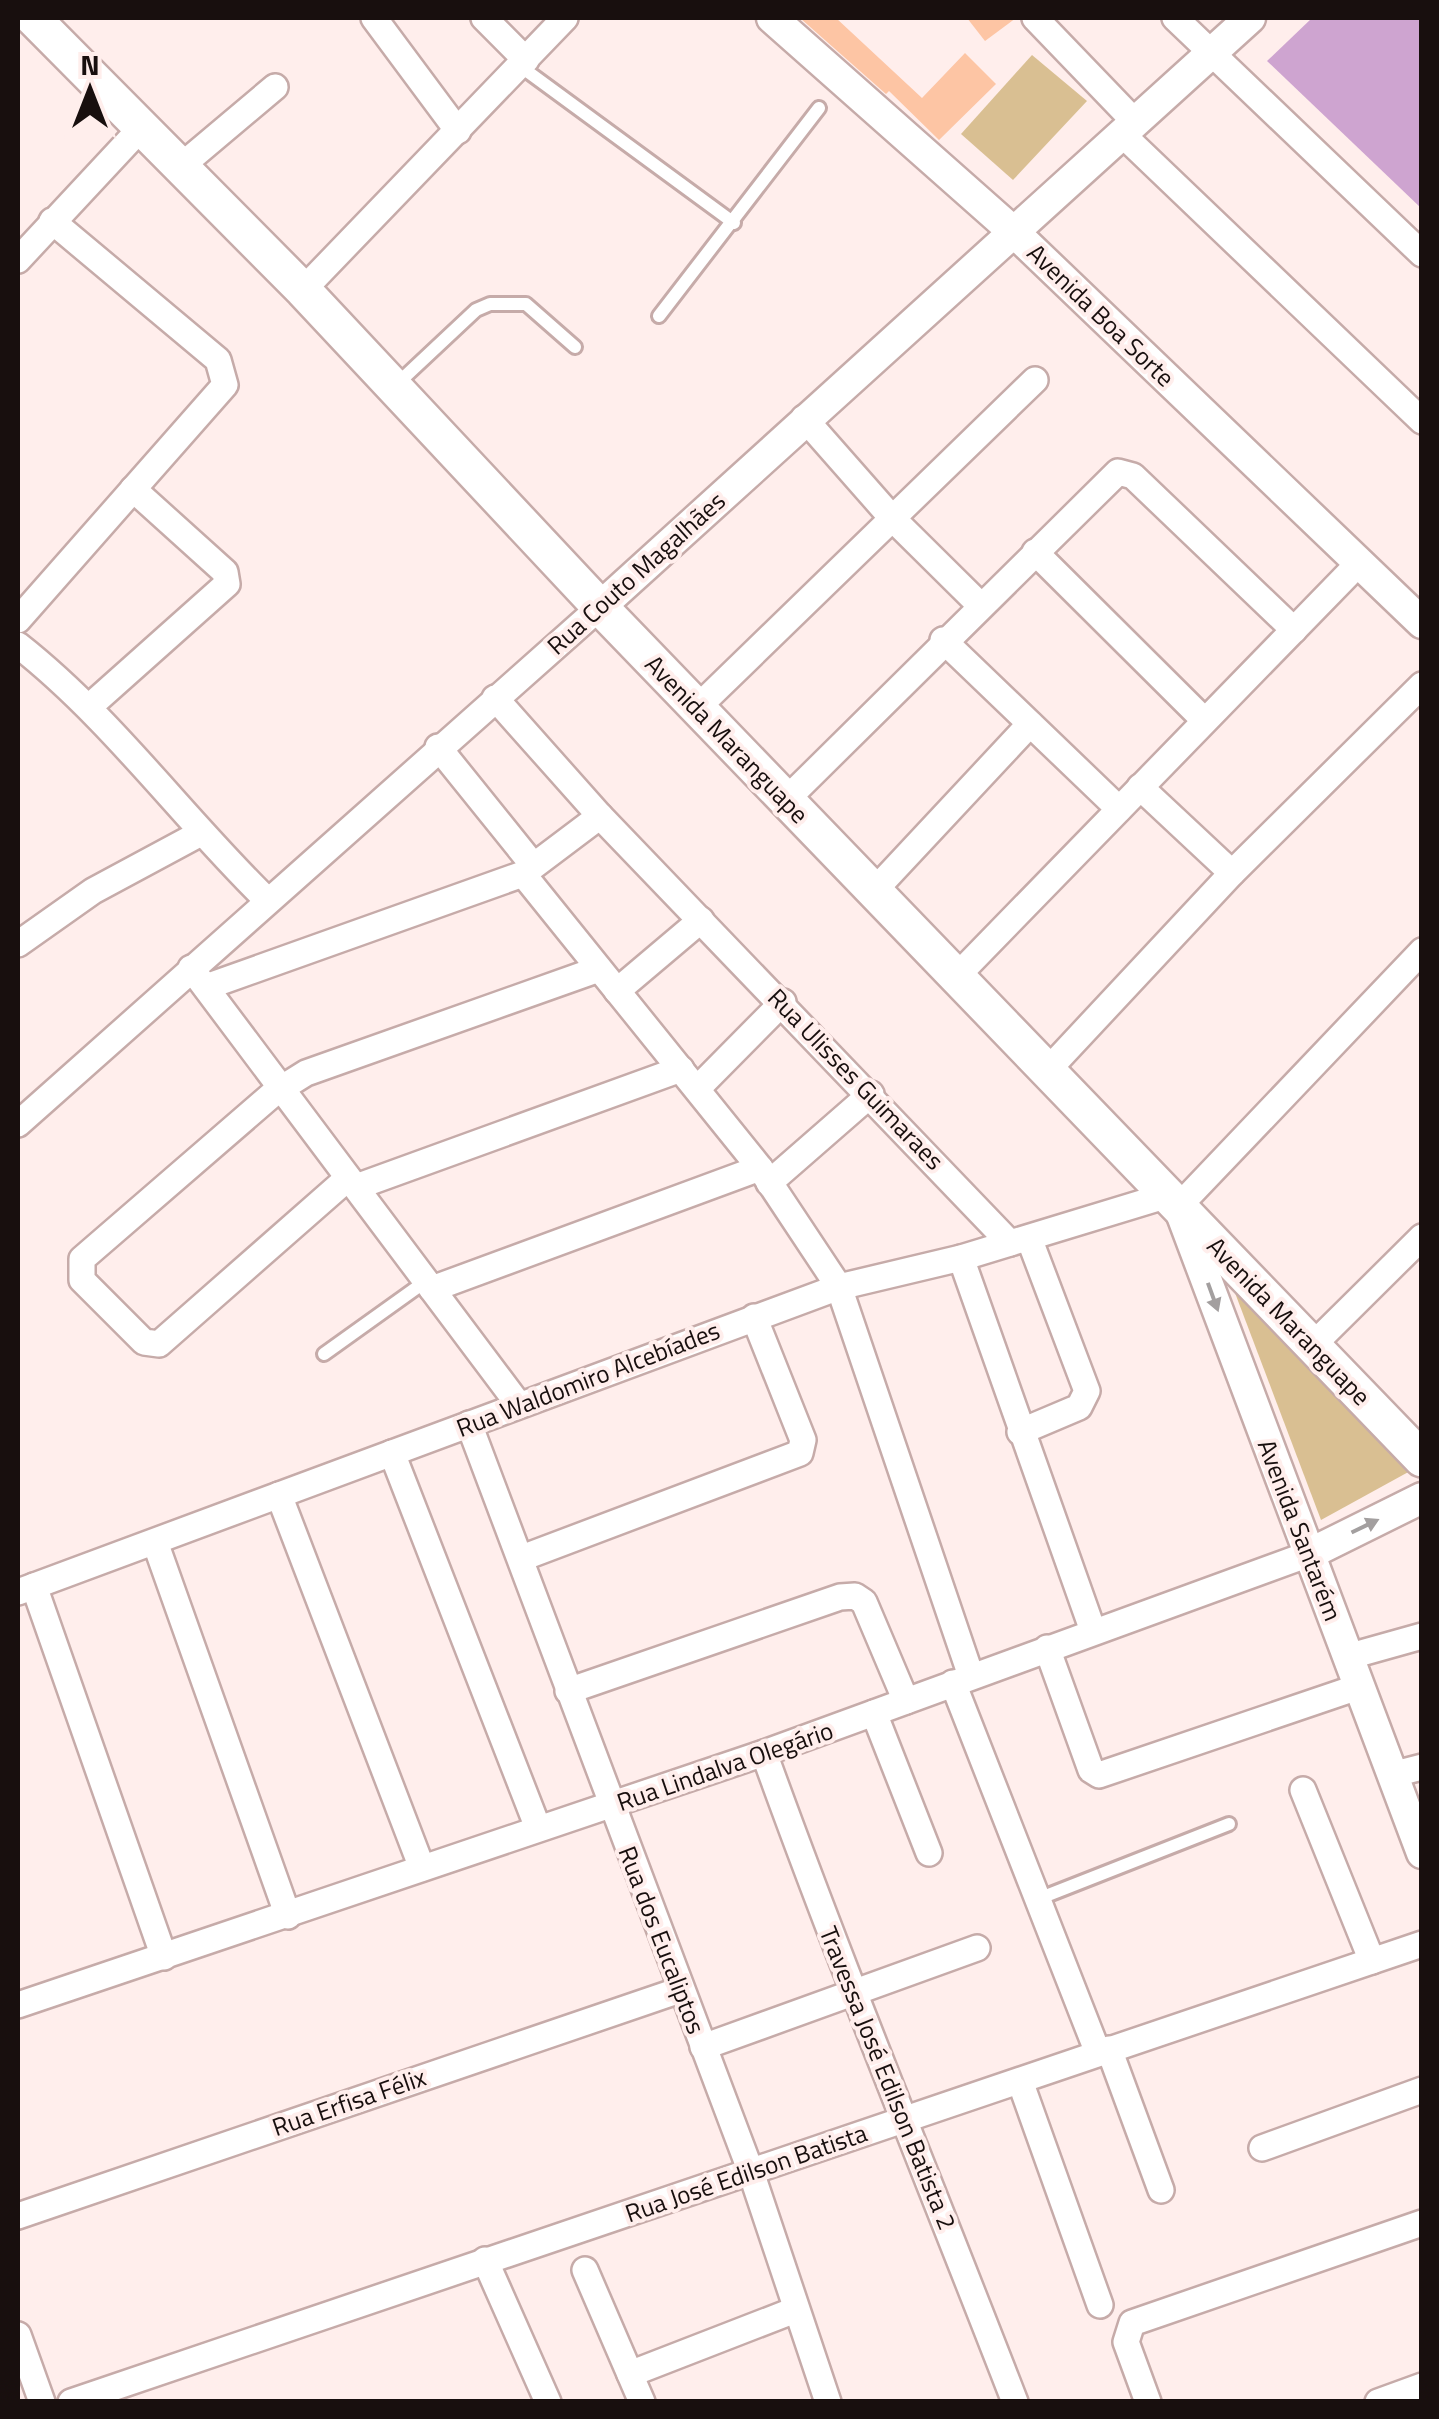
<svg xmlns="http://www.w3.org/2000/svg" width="1439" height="2419" viewBox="0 0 1439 2419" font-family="'Titillium Web',sans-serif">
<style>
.green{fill:#d9bf92}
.water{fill:#cea4d0}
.building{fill:#fdc5a4}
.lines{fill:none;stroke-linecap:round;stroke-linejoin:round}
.service-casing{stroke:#c6aba9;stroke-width:18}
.minor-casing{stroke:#c6aba9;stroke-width:30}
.tertiary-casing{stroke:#c6aba9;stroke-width:35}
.secondary-casing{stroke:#c6aba9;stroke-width:40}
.service{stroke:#fff;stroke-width:12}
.minor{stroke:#fff;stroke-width:25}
.tertiary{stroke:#fff;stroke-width:30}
.secondary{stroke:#fff;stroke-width:35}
.oneway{fill:#a39f9f}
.labels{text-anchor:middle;stroke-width:8;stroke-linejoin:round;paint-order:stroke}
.street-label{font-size:25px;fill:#180f0e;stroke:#ffeeec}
</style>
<rect width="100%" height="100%" fill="#ffeeec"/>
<g class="green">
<path d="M 1032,55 L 1087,101 L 1013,180 L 961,134 Z"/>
<path d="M 1232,1285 L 1412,1470 L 1321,1520 Z"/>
</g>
<path class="water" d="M 1312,18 L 1421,18 L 1421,208 L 1267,61 Z"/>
<g class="building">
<path d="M 800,18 L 836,18 L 922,98 L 965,53 L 996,84 L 939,140 L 889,91 L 886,94 Z"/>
<path d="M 967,18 L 1016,18 L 985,41 Z"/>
</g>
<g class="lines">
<defs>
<g id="service">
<path d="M 520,66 L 734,223"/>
<path d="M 659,316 L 819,108"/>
<path d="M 397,384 L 476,310 L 490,304 L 526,304 L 575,347"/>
<path d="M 324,1354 L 426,1281"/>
<path d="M 1038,1899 L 1229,1824"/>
</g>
<g id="minor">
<path d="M 374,18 L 458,131"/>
<path d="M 484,18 L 526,60"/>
<path d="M 1035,18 L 1136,123"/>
<path d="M 1175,18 L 1422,254"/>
<path d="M 1123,135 L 1422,421"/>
<path d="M 180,167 L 275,87"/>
<path d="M 18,260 L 141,128"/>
<path d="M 303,290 L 565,18"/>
<path d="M 804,418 L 892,518 L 981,606"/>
<path d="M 1035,552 L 1203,719"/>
<path d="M 18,620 L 225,385 L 218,360 L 52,221"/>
<path d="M 943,640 L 1119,809"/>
<path d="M 18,645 C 111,718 182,817 267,900"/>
<path d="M 495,698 L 600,816 L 1010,1243"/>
<path d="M 89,707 L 227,584 L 225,572 L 133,489"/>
<path d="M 697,708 L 1035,380"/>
<path d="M 438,747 L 533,865"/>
<path d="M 1140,787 L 1232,873"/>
<path d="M 786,800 L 1118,472 L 1133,476 L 1294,630"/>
<path d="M 523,874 L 760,1168 L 839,1287 L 971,1676"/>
<path d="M 874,891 L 1030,724"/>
<path d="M 18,944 L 93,891 L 199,834"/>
<path d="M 191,968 L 519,1405"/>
<path d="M 955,978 L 1359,563"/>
<path d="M 206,987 L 523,874 L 600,816"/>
<path d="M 617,991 L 701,920"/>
<path d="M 1047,1071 L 1232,873 L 1422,685"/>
<path d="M 698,1088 L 783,1002"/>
<path d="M 18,1124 L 600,607"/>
<path d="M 348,1178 L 159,1344 L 144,1342 L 82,1280 L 82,1259 L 274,1093 L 306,1073 L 599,969"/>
<path d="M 769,1183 L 871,1094"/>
<path d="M 356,1187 L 681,1069"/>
<path d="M 1179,1206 L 1422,951"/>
<path d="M 961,1258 L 1093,1631"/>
<path d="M 432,1289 L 760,1168"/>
<path d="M 1313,1345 L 1422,1237"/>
<path d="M 469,1424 L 751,2172 L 828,2402"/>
<path d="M 1020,1432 L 1079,1407 L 1087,1391 L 1029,1238"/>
<path d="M 392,1453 L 538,1828"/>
<path d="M 279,1495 L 422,1868"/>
<path d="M 155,1542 L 288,1916"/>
<path d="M 522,1558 L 800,1453 L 803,1440 L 754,1317"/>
<path d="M 34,1586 L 164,1957"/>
<path d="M 18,1592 L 839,1287 L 961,1258 L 1168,1195"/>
<path d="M 1047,1648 L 1091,1770 L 1099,1775 L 1358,1687"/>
<path d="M 1347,1657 L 1422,1636"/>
<path d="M 953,1683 L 1098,2053"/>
<path d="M 568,1691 L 840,1597 L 855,1596 L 864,1602 L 906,1701"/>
<path d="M 874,1713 L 929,1853"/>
<path d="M 764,1753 C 843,1972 931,2185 1015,2402"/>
<path d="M 1391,1775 L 1422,1767"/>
<path d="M 1303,1790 L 1372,1961"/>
<path d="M 18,2005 L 764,1753 L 1309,1554"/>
<path d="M 703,2047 L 977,1948"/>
<path d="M 1109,2049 L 1161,2190"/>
<path d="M 1020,2081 L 1100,2305"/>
<path d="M 1262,2148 L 1422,2090"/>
<path d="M 18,2216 L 680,1990"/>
<path d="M 485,2260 L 548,2402"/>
<path d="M 585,2270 L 642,2402"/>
<path d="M 18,2335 L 42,2402"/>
<path d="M 630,2374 L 795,2310"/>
<path d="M 71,2402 L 1422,1944"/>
<path d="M 1148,2402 L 1126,2342 L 1132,2323 L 1422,2223"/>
<path d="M 1378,2402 L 1422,2386"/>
</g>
<g id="tertiary">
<path d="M 772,18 L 1016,234 L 1422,623"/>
<path d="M 600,607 L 1250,18"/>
<path d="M 1180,1210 L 1422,1853"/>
<path d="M 1309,1554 L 1422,1498"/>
</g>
<path id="secondary" d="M 33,18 L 303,290 L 600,607 L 1422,1459"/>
</defs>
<use href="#service" class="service-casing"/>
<use href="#minor" class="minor-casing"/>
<use href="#tertiary" class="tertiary-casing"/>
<use href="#secondary" class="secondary-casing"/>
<use href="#service" class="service"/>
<use href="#minor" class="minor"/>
<use href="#tertiary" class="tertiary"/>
<use href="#secondary" class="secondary"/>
</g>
<defs><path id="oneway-solid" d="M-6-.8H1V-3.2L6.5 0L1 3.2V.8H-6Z" transform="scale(2.5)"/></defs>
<g class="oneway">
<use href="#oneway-solid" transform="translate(1213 1297) rotate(70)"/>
<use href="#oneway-solid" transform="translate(1365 1526) rotate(-26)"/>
</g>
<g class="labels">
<g class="street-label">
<text transform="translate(1101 315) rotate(44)" y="9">Avenida Boa Sorte</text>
<text transform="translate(636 573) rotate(-42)" y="9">Rua Couto Magalhães</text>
<text transform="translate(727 739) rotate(46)" y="9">Avenida Maranguape</text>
<text transform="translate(856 1079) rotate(46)" y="9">Rua Ulisses Guimaraes</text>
<text transform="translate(1289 1321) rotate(46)" y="9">Avenida Maranguape</text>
<text transform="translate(588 1379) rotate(-21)" y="9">Rua Waldomiro Alcebíades</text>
<text transform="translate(1300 1530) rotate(69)" y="9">Avenida Santarém</text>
<text transform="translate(725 1766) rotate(-19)" y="9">Rua Lindalva Olegário</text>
<text transform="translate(662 1940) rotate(69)" y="9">Rua dos Eucaliptos</text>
<text transform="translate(888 2078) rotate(68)" y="9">Travessa José Edilson Batista 2</text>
<text transform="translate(349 2102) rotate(-19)" y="9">Rua Erfisa Félix</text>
<text transform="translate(746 2173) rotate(-19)" y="9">Rua José Edilson Batista</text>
</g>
</g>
<rect width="1439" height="2419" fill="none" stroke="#180f0e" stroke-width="40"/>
<g transform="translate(90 90)" stroke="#ffeeec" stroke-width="8" paint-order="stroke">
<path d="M0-8L18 38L0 25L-18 38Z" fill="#180f0e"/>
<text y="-15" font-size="28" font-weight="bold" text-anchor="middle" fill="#180f0e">N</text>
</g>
</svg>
